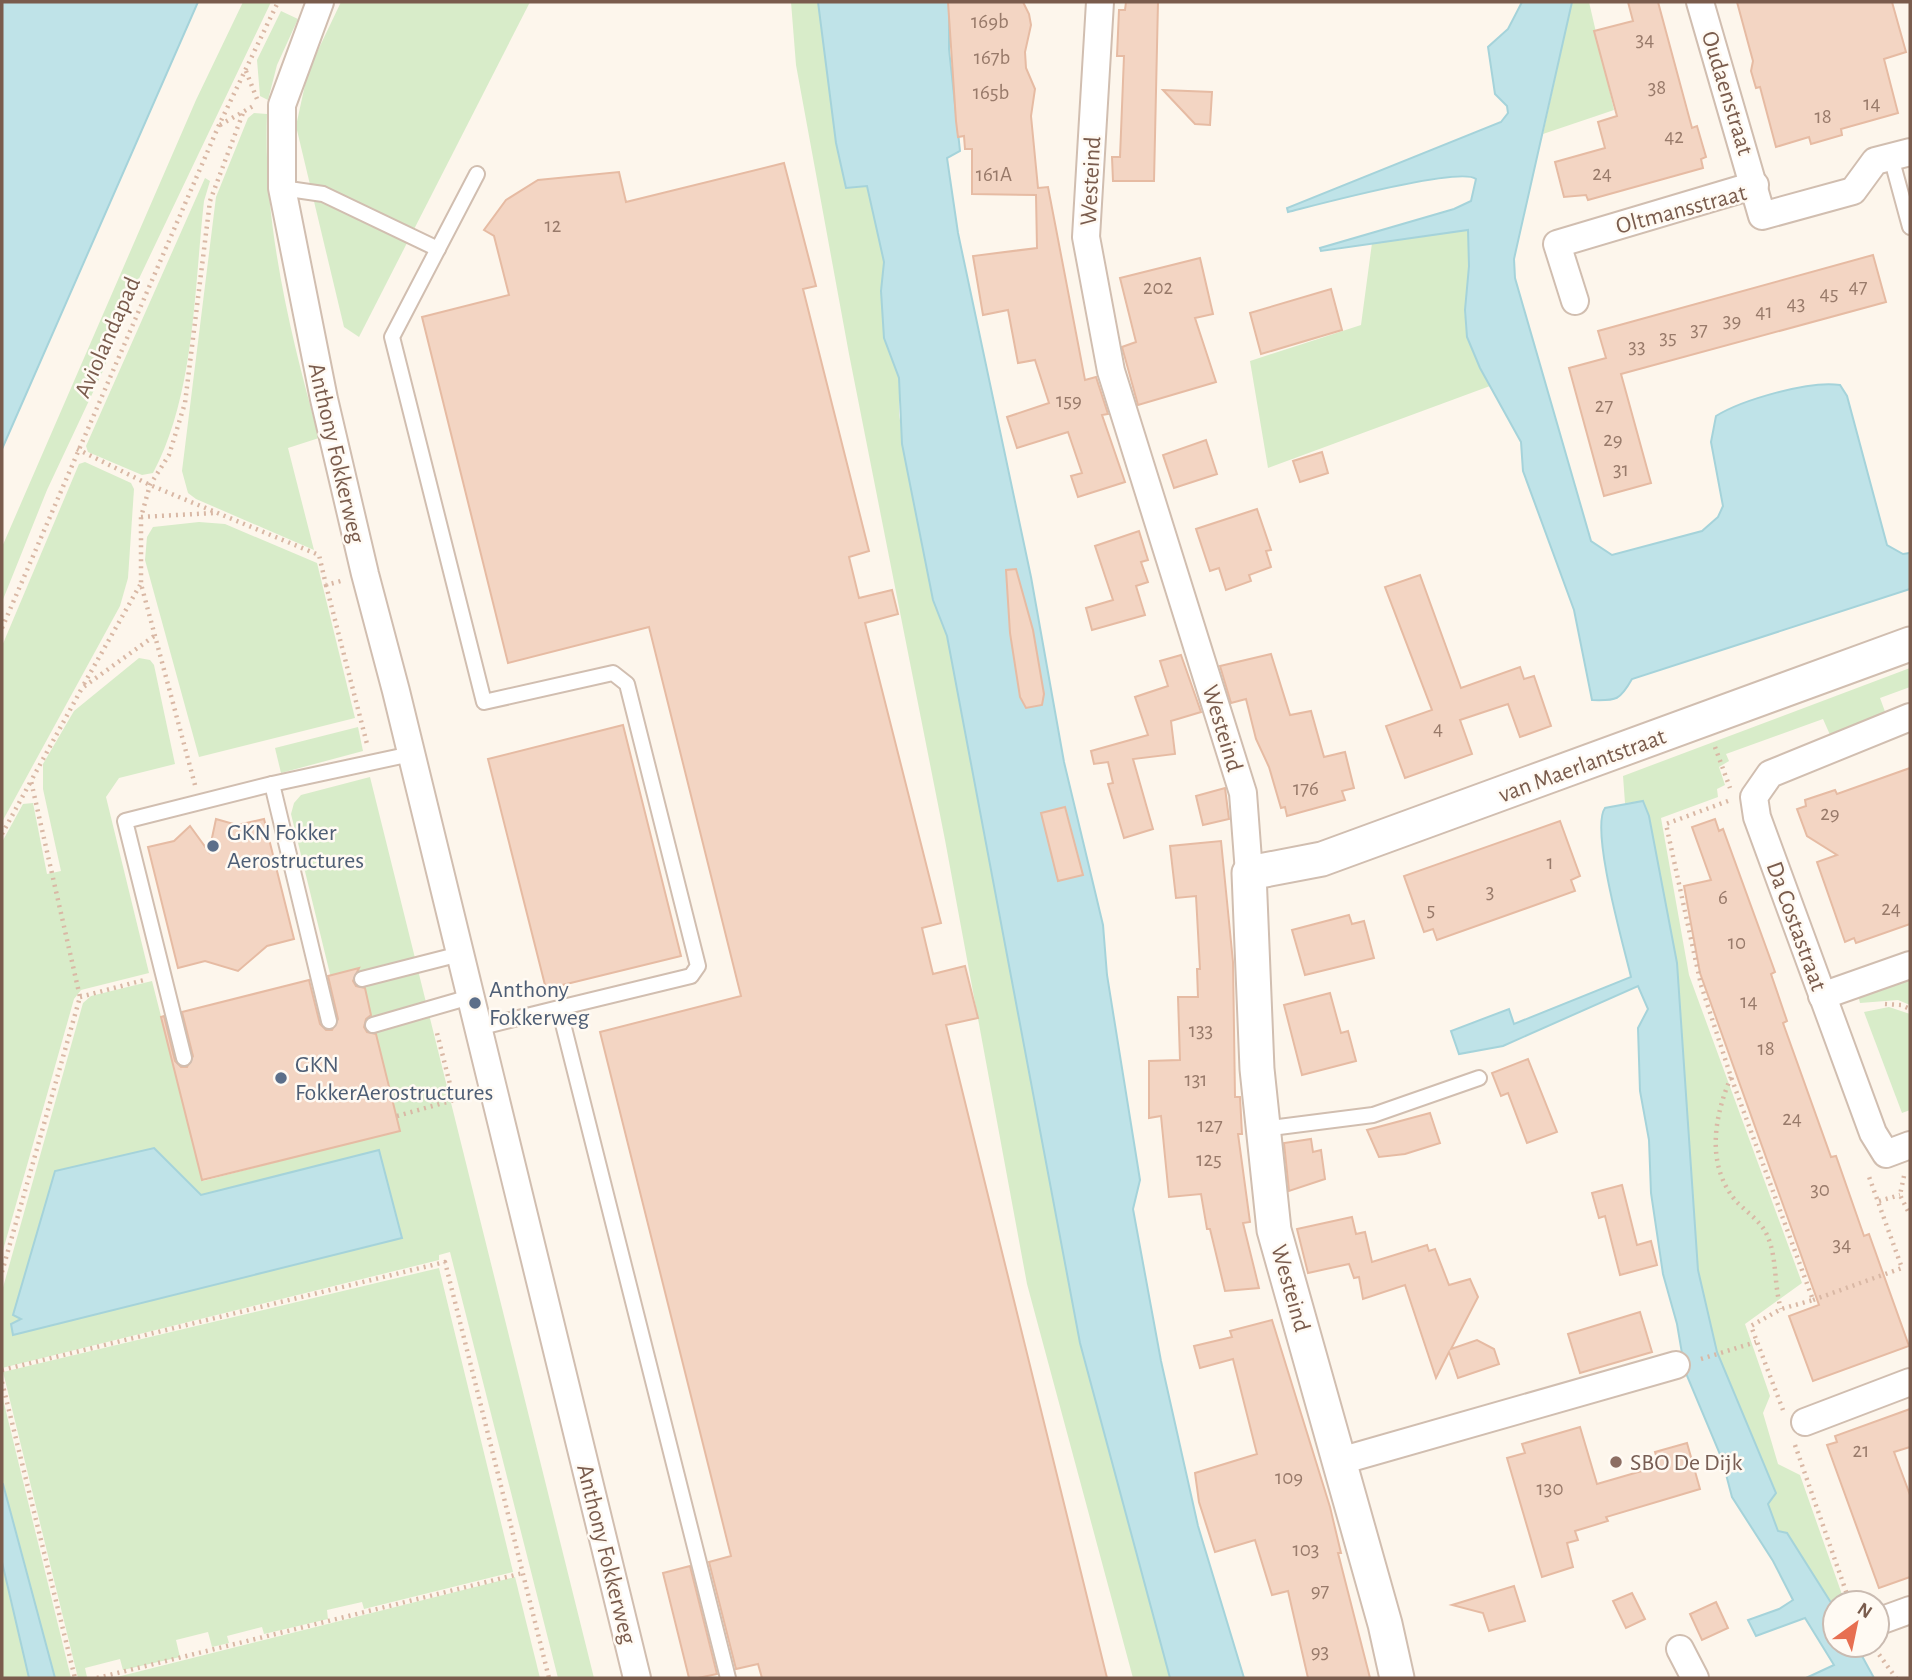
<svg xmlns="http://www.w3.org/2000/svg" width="1912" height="1680" viewBox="0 0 1912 1680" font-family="'Alegreya Sans',sans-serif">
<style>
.green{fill:#d8ecc9}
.water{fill:#bfe3e8;stroke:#a5d3da;stroke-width:2}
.building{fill:#f3d5c3;stroke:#e6bba3;stroke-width:2}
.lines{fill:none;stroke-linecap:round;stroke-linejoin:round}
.service-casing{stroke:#d1beb0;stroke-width:18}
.minor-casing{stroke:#d1beb0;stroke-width:30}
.tertiary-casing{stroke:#d1beb0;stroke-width:37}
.path{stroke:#d9b8a5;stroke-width:4.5;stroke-dasharray:2 5;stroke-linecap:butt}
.service{stroke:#fff;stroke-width:14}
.minor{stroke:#fff;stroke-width:26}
.tertiary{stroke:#fff;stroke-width:33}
.service-dot{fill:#5c6f8a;stroke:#fffaf3;stroke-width:2.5}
.education-dot{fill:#8d6e63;stroke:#fffaf3;stroke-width:2.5}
.labels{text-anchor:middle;stroke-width:5;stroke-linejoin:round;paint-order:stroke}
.number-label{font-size:21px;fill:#987a6a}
.street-label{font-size:24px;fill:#7a5c4d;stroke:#fffaf3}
.service-label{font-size:24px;fill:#4e5e75;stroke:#fffaf3;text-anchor:start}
.education-label{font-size:24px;fill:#785e54;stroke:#fffaf3;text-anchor:start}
</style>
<rect width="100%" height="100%" fill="#fdf6ec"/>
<g class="green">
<path d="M 243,2 L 271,2 L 135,287 L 102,373 L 47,490 L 2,602 L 2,547 L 196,100 Z"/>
<path d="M 341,2 L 530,2 L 359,337 L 344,327 L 296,126 L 308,71 Z"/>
<path d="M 791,2 L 818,2 L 836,143 L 846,187 L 867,186 L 884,263 L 884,337 L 899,378 L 899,415 L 933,600 L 947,636 L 1080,1343 L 1172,1678 L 1133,1678 L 1027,1284 L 945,840 L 849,354 L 796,65 Z"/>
<path d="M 1572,2 L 1589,2 L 1614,110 L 1543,134 Z"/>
<path d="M 281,11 L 298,19 L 277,65 L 268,100 L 260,96 L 257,60 Z"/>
<path d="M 254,113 L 267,114 C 263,224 290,333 319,438 L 288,448 L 314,550 L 196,499 L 188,493 L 182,471 L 216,197 L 248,118 Z"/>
<path d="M 205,178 L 210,181 L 204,201 C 194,289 195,394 153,473 L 142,475 L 88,452 L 86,446 Z"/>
<path d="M 1468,230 C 1476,253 1466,284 1465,308 C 1463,336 1476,362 1490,386 L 1268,468 L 1250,361 L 1361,325 L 1372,243 Z"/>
<path d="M 85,462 L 131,483 L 134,489 L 128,578 L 120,606 L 2,822 L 2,646 L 79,464 Z"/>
<path d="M 199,522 L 225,524 L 317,563 L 355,718 L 199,757 L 145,560 L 147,537 L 153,527 Z"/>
<path d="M 139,658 L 150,660 L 154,665 L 175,764 L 119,778 L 106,797 L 149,973 L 81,990 L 74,999 L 2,1254 L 2,842 L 23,804 L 33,803 L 47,874 L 61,871 L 43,789 L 43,764 L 74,711 Z"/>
<path d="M 1910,668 L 1910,687 L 1880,698 L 1887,717 L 1831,737 L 1823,719 L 1726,754 L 1729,761 L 1719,767 L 1725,785 L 1717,789 L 1718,797 L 1661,818 L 1689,975 L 1802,1283 L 1745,1324 L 1770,1396 L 1763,1413 L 1778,1464 L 1800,1475 L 1845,1603 L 1835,1603 L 1835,1609 L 1787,1533 L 1778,1531 L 1768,1504 L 1776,1492 L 1717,1352 L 1698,1270 L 1677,963 L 1649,816 L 1643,802 L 1625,803 L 1623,776 Z"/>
<path d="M 358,727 L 363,751 L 281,773 L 275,748 Z"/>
<path d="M 370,777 L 594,1678 L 558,1678 L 450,1252 L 439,1255 L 439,1260 L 2,1368 L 2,1291 L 83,1003 L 91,996 L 152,981 L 203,1181 L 370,1138 L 291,814 L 294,803 L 301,795 Z"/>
<path d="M 1910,976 L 1910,1005 L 1898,1000 L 1860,1003 L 1858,995 Z"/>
<path d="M 1889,1007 L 1910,1014 L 1910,1110 L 1902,1113 L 1864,1012 Z"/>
<path d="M 439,1268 L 513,1572 L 364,1609 L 362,1602 L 327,1610 L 328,1619 L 264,1634 L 262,1627 L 227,1636 L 229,1643 L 212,1647 L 208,1632 L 176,1640 L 180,1657 L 123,1670 L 120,1659 L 85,1668 L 87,1677 L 78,1678 L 3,1372 Z"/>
<path d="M 2,1395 L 71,1678 L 2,1678 Z"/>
<path d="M 515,1577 L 540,1678 L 113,1678 Z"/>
</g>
<g class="water">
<path d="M 2,2 L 198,2 L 2,449 Z"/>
<path d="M 818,2 L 949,2 L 949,49 L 960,151 L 947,158 L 958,233 L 1031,577 L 1064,762 L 1103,925 L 1107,975 L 1140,1180 L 1133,1209 L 1161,1361 L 1198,1526 L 1244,1678 L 1170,1678 L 1080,1343 L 947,636 L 933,600 L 902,444 L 899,378 L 884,338 L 881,291 L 884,262 L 867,186 L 846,188 L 836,143 Z"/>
<path d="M 1522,2 L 1572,2 L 1514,259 L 1515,278 L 1591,541 L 1612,555 L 1702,531 L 1718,517 L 1723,506 L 1711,442 L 1716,416 C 1742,400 1810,380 1840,385 L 1847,396 L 1887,545 L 1903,554 L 1910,553 L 1910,589 L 1632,679 C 1620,700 1617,701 1592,700 L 1574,610 L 1523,471 L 1521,442 L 1480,368 L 1467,337 L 1465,310 L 1469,266 L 1468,230 L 1321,251 L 1320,248 L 1454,209 L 1471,201 L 1476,179 C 1460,166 1316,205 1288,212 L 1287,208 L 1501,122 L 1508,113 L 1507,106 L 1495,94 L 1488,47 L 1508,29 Z"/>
<path d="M 1643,801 L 1649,816 L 1677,963 L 1698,1270 L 1717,1352 L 1776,1493 L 1768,1504 L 1778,1531 L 1787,1533 L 1835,1609 L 1835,1645 L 1856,1645 L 1874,1678 L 1806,1678 L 1834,1665 L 1805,1618 L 1756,1636 L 1748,1620 L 1779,1609 L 1793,1600 L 1773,1561 L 1732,1497 L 1722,1459 L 1685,1371 L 1677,1324 L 1663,1274 L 1651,1193 L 1649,1140 L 1640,1091 L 1638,1028 L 1648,1009 L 1638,986 L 1503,1046 L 1459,1054 L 1451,1031 L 1509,1009 L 1514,1024 L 1631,977 C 1624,947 1590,829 1605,808 Z"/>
<path d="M 154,1148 L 201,1195 L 379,1150 L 402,1238 L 13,1335 L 11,1324 L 21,1319 L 13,1315 L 55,1171 Z"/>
<path d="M 2,1483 L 3,1484 L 55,1678 L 29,1678 L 2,1562 Z"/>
</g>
<g class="building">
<path d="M 948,2 L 1023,2 L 1029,14 L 1031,25 L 1025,52 L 1026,68 L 1035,89 L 1031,116 L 1038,188 L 1048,187 L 1085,380 L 1096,377 L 1108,414 L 1102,415 L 1125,482 L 1078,497 L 1071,476 L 1082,473 L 1068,432 L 1017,448 L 1007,417 L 1049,403 L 1035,360 L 1018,363 L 1008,310 L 983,315 L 973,256 L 1037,248 L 1036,195 L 972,194 L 972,149 L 965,149 L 964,136 L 958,137 L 956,121 Z"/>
<path d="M 1126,2 L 1158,2 L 1154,181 L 1113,181 L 1112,157 L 1120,157 L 1124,56 L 1117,56 L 1119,10 L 1125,10 Z"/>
<path d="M 1628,2 L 1658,2 L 1692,128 L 1697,126 L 1706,157 L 1701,159 L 1703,168 L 1588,200 L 1586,195 L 1564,197 L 1555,162 L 1605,148 L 1598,122 L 1617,116 L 1594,31 L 1633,21 Z"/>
<path d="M 1737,2 L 1892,2 L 1906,52 L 1884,59 L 1898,113 L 1841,129 L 1842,135 L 1811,144 L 1809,137 L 1776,147 L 1760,87 L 1756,88 L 1751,71 L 1753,61 Z"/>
<path d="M 1163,90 L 1212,92 L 1210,125 L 1195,124 Z"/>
<path d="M 784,163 L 816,286 L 803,289 L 869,551 L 849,557 L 859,598 L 892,590 L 898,614 L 865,623 L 941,923 L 922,928 L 933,974 L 965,966 L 978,1018 L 946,1025 L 1107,1678 L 762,1678 L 758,1664 L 736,1669 L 709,1562 L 731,1556 L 600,1032 L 741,996 L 649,627 L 508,663 L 422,317 L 509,295 L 494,236 L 484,230 L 506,200 L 538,180 L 619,172 L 626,202 Z"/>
<path d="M 1873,255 L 1886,302 L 1621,374 L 1651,483 L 1604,496 L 1569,368 L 1606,358 L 1598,331 Z"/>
<path d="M 1200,258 L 1213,314 L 1195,318 L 1216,382 L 1138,405 L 1122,347 L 1136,342 L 1120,278 Z"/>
<path d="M 1331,289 L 1342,330 L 1261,354 L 1250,313 Z"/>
<path d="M 1206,440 L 1217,474 L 1174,488 L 1163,455 Z"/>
<path d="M 1322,452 L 1328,473 L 1300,482 L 1293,461 Z"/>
<path d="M 1257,509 L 1271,550 L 1266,551 L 1271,567 L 1249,575 L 1251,581 L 1226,590 L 1219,568 L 1210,571 L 1196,529 Z"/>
<path d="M 1139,531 L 1148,560 L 1141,562 L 1148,582 L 1136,586 L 1145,615 L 1092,630 L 1086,608 L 1113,600 L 1095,546 Z"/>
<path d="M 1016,569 L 1033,630 L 1044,694 L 1042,705 L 1026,708 L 1020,697 L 1010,633 L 1006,570 Z"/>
<path d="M 1420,575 L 1461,688 L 1520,667 L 1524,679 L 1534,676 L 1551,726 L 1520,737 L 1508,704 L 1460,720 L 1472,754 L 1405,778 L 1386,726 L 1432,710 L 1385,587 Z"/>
<path d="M 1271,654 L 1290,715 L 1311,711 L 1324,757 L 1345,752 L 1354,788 L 1342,791 L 1345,800 L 1287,816 L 1285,807 L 1281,808 L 1269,767 L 1256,739 L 1246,699 L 1231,703 L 1220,666 Z"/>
<path d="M 1181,655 L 1201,712 L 1171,721 L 1175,754 L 1133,759 L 1153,829 L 1124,838 L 1108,784 L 1113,783 L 1108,762 L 1094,764 L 1091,751 L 1148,735 L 1135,697 L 1168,686 L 1160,661 Z"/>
<path d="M 623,725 L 681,956 L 546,989 L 488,759 Z"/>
<path d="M 1910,768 L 1910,924 L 1856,943 L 1854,938 L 1845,942 L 1817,862 L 1837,855 L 1807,836 L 1797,809 L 1806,806 L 1805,800 L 1835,790 L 1837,794 Z"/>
<path d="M 1225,788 L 1229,819 L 1203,825 L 1196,796 Z"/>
<path d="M 1065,807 L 1083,875 L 1058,881 L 1041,813 Z"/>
<path d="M 216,819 L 237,825 L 264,819 L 294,939 L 267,946 L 238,971 L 205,961 L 178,968 L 148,847 L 174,841 L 190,826 L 209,852 Z"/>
<path d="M 1715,819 L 1719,831 L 1723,829 L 1775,972 L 1771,974 L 1787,1021 L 1783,1023 L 1831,1157 L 1836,1156 L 1864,1236 L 1869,1234 L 1909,1346 L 1813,1381 L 1789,1316 L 1819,1305 L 1700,973 L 1684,886 L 1711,880 L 1692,827 Z"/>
<path d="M 1560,821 L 1580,876 L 1571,880 L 1575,891 L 1437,940 L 1433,929 L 1424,932 L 1404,876 Z"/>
<path d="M 1221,841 L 1233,962 L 1235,1097 L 1240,1097 L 1242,1134 L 1238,1134 L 1250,1222 L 1243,1223 L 1259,1288 L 1225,1291 L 1210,1229 L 1207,1229 L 1201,1194 L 1169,1197 L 1161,1116 L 1149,1118 L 1149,1061 L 1180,1060 L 1178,997 L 1198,997 L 1197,969 L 1200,969 L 1196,896 L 1176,898 L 1170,846 Z"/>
<path d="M 1349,915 L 1352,924 L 1364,921 L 1374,958 L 1305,975 L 1292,930 Z"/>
<path d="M 359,968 L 353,981 L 356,986 L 365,988 L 371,1015 L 366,1019 L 364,1027 L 367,1032 L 376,1034 L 400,1131 L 202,1180 L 161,1017 L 164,1016 L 175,1061 L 181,1067 L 187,1067 L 193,1056 L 182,1012 L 309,980 L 320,1024 L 326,1030 L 332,1030 L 338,1019 L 328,976 Z"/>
<path d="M 1330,993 L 1341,1033 L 1348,1031 L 1356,1061 L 1302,1075 L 1284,1005 Z"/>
<path d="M 1528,1059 L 1557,1132 L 1527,1143 L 1508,1093 L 1501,1096 L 1492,1073 Z"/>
<path d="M 1430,1113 L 1440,1143 L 1405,1154 L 1379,1157 L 1367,1130 Z"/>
<path d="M 1311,1139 L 1313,1152 L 1321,1150 L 1325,1179 L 1289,1191 L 1284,1143 Z"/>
<path d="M 1622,1185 L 1637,1245 L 1651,1241 L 1657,1265 L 1620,1275 L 1605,1216 L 1599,1218 L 1592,1193 Z"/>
<path d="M 1352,1217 L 1356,1234 L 1365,1232 L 1372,1262 L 1427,1245 L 1429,1251 L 1435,1249 L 1449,1285 L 1470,1279 L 1478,1297 L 1451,1349 L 1477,1340 L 1494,1349 L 1499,1364 L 1458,1378 L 1449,1352 L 1436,1378 L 1405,1285 L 1363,1299 L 1359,1277 L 1354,1278 L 1349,1264 L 1308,1273 L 1297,1229 Z"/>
<path d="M 1640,1312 L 1652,1352 L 1580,1373 L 1568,1334 Z"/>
<path d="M 1272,1320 L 1330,1507 L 1341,1553 L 1338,1553 L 1370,1678 L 1308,1678 L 1288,1591 L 1272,1595 L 1255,1540 L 1215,1552 L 1199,1502 L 1195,1473 L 1257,1454 L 1233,1359 L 1200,1368 L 1194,1346 L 1232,1337 L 1230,1331 Z"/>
<path d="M 1910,1409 L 1910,1447 L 1894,1452 L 1910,1495 L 1910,1577 L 1879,1588 L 1827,1445 L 1837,1442 L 1835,1436 Z"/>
<path d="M 1580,1427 L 1597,1484 L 1659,1466 L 1655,1452 L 1687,1443 L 1700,1489 L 1606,1517 L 1608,1521 L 1575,1531 L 1578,1540 L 1567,1543 L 1573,1567 L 1542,1577 L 1507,1458 L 1525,1453 L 1522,1444 Z"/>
<path d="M 690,1566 L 717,1674 L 698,1678 L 689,1678 L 663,1573 Z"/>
<path d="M 1514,1586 L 1525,1621 L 1489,1631 L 1483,1613 L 1452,1605 Z"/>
<path d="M 1632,1593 L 1645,1619 L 1626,1628 L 1613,1601 Z"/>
<path d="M 1716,1602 L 1728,1628 L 1702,1640 L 1690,1614 Z"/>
</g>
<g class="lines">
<defs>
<g id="service">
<path d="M 1891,157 L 1910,227"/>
<path d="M 477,174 L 392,337 L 484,702 L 613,673 L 627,684 L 698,966 L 691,976 L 559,1008 L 728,1678"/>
<path d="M 282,188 L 323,194 L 438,249"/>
<path d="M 272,784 L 329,1021"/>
<path d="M 362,979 L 460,954"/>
<path d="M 373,1025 L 470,997"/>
<path d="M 478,1028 L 559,1008"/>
<path d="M 184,1058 L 125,821 L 272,784 L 411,754"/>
<path d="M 1263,1129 L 1373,1115 L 1479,1078"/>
</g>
<g id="minor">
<path d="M 320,2 L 282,105 L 282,188 L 324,399 L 365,574 L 396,691 L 637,1678"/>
<path d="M 1100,2 L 1086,237 L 1111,371 L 1243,793 L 1249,873"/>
<path d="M 1700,2 L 1762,216 L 1853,191 L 1875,161 L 1910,152"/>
<path d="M 1575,301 L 1557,244 L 1755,185"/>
<path d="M 1910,717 L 1770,774 L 1754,797 L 1757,817 L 1873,1133 L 1886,1154 L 1910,1145"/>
<path d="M 1822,996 L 1910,965"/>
<path d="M 1805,1422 L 1910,1382"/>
<path d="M 1340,1461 L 1676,1365"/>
<path d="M 1877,1622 L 1910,1610"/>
<path d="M 1680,1649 L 1695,1678"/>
</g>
<path id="tertiary" d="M 1397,1678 L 1385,1624 L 1274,1230 L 1257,1069 L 1249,873 L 1322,859 L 1910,644"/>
</defs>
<use href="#service" class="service-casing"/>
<use href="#minor" class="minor-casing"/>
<use href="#tertiary" class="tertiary-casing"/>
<g class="path">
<path d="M 246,71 L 257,99"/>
<path d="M 220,125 L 255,105"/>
<path d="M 77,449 L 150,485 L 319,555 L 326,585 L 341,581"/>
<path d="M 141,517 L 214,513"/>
<path d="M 326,585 L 367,744"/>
<path d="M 2,628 L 219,125 L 278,2"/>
<path d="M 84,684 L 140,585"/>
<path d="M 1715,747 L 1730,788"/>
<path d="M 195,785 L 141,584 L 141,517 L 150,485 L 169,455 L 185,403 L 210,201 L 243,113"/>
<path d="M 1728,801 L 1666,824 L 1701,985 L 1731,1077 L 1813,1300 L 1781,1309 L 1751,1326 L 1783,1410"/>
<path d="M 2,834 L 31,781"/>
<path d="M 80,997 L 144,980"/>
<path d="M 1885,1004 L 1901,1005 L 1910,1009"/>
<path d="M 1731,1077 C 1714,1117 1706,1164 1735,1200 C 1744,1210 1758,1219 1765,1231 C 1778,1255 1773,1282 1781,1309"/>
<path d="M 397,1116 L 454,1100 L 436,1029"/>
<path d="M 1904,1176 L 1900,1195 L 1910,1215"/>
<path d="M 1879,1201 L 1900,1195"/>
<path d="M 2,1272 L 80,997 L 31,781 L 82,688 L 157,634"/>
<path d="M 1813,1300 L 1902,1268 L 1868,1174"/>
<path d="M 1701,1359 L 1756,1342"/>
<path d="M 2,1370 L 445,1262 L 549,1678"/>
<path d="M 2,1382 L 75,1678"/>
<path d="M 1795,1445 L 1850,1603"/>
<path d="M 1875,1649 L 1896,1678"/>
<path d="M 97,1678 L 523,1573"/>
</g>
<use href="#service" class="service"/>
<use href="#minor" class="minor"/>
<use href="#tertiary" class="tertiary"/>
</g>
<g class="service-dot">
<circle cx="213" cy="846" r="7"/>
<circle cx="475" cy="1003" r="7"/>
<circle cx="281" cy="1078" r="7"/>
</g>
<circle class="education-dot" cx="1616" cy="1462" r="7"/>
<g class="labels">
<g class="number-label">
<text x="990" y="28">169b</text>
<text x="1645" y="46">34</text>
<text x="992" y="64">167b</text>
<text x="1657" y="94">38</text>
<text x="991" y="99">165b</text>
<text x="1872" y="110">14</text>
<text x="1823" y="123">18</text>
<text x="1674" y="143">42</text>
<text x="1602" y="180">24</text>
<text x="994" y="181">161A</text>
<text x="553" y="232">12</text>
<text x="1858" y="293">47</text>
<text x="1158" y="294">202</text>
<text x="1829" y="300">45</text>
<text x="1796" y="310">43</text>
<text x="1764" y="318">41</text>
<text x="1732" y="327">39</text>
<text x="1699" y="336">37</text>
<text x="1668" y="344">35</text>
<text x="1637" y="353">33</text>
<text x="1069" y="407">159</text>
<text x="1604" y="412">27</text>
<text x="1613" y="446">29</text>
<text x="1621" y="476">31</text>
<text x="1438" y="735">4</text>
<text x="1306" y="795">176</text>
<text x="1830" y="820">29</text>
<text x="1550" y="869">1</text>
<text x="1490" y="898">3</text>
<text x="1723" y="904">6</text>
<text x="1891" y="915">24</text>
<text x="1431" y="916">5</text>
<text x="1737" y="949">10</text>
<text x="1749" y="1008">14</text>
<text x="1201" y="1037">133</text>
<text x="1766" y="1055">18</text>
<text x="1196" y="1086">131</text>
<text x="1792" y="1125">24</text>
<text x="1210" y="1132">127</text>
<text x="1209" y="1166">125</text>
<text x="1820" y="1196">30</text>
<text x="1842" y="1251">34</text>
<text x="1861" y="1457">21</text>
<text x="1289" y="1484">109</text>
<text x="1550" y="1495">130</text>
<text x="1306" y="1556">103</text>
<text x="1320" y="1597">97</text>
<text x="1320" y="1658">93</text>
</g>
<g class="street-label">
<text transform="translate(1728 93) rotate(73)" y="8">Oudaenstraat</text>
<text transform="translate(1090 181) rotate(-87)" y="8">Westeind</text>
<text transform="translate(1681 209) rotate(-15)" y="8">Oltmansstraat</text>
<text transform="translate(107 337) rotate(-66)" y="8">Aviolandapad</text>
<text transform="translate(337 453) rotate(77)" y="8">Anthony Fokkerweg</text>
<text transform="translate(1223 728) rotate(73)" y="8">Westeind</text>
<text transform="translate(1582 765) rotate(-20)" y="8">van Maerlantstraat</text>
<text transform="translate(1797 926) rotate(70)" y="8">Da Costastraat</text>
<text transform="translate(1291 1288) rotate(74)" y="8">Westeind</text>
<text transform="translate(607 1554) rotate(76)" y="8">Anthony Fokkerweg</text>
</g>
<g class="service-label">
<text x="227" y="840">GKN Fokker<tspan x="227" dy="28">Aerostructures</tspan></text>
<text x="489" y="997">Anthony<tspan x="489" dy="28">Fokkerweg</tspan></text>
<text x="295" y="1072">GKN<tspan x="295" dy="28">FokkerAerostructures</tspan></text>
</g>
<g class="education-label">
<text x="1630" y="1470">SBO De Dijk</text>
</g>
</g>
<rect width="1912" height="1680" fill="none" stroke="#7a5c4d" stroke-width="7"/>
<g transform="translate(1856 1624) rotate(33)"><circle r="33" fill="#fffaf3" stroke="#cabbb1" stroke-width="2"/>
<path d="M0-5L12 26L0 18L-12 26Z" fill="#e76f51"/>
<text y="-10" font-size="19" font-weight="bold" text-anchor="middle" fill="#7a5c4d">N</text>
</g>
</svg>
